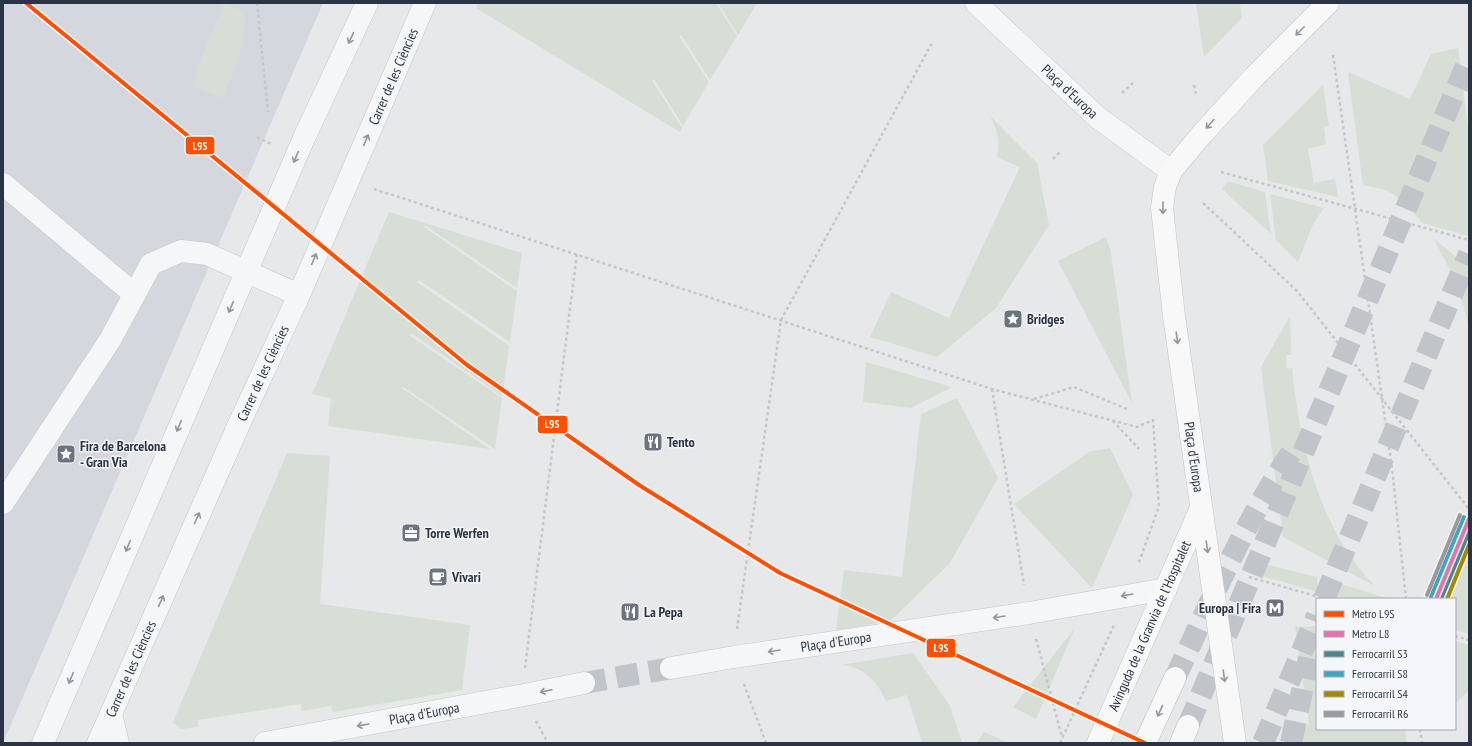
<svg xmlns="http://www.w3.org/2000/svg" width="1472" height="746" viewBox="0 0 1472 746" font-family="'PT Sans Narrow',sans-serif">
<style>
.built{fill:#d4d7dd}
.green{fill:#d6ded6}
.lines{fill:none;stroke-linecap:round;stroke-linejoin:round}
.minor-tunnel{stroke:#c1c4c9;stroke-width:22;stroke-dasharray:22 11;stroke-linecap:butt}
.highway-tunnel{stroke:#c1c4c9;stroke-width:22;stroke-dasharray:22 11;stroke-linecap:butt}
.minor-casing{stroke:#c4c6c8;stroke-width:23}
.major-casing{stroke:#c2c5c8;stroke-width:23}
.highway-casing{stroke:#b8bbbf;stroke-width:23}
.path{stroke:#c5c6ca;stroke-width:2.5;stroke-dasharray:3 3;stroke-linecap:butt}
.minor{stroke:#f5f6f7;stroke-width:22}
.major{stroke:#f8f8f8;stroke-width:22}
.highway{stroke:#f8f8f8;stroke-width:22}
.rail-1-casing{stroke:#f4f6f9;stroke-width:7}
.rail-2-casing{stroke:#f4f6f9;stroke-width:7}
.rail-3-casing{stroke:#f4f6f9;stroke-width:7}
.rail-4-casing{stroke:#f4f6f9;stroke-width:7}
.rail-1{stroke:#4f868e;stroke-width:4}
.rail-2{stroke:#43a4bf;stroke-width:4}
.rail-3{stroke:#a78600;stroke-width:4}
.rail-4{stroke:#989a9d;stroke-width:4}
.metro-1-casing{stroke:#f4f6f9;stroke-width:7}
.metro-2-casing{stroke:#f4f6f9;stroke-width:7}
.metro-1{stroke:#fe5000;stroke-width:4}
.metro-2{stroke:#e274aa;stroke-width:4}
.oneway{stroke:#92969e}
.oneway2{stroke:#90959e}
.labels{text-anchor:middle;stroke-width:3;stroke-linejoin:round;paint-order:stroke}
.street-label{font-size:14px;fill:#2b3445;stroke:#f4f6f9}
.poi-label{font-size:14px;font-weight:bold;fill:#2b3445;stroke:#f4f6f9;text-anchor:start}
.line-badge{stroke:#f4f6f9;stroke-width:1.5}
.badge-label{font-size:11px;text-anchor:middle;font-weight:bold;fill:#fff}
</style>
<rect width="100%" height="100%" fill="#e6e8ea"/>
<path class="built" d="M 3,3 L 323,3 L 3,743 Z"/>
<g class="green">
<path d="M 224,3 L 245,12 C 245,43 237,70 222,98 L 194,87 C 197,55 215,33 224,3 Z"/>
<path d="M 478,3 L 716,3 L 737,36 L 710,80 L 681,35 L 679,36 L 709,82 L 683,126 L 654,79 L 652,80 L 682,128 L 680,132 L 476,8 Z"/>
<path d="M 718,3 L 757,3 L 738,35 Z"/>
<path d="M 1196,3 L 1240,3 L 1242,18 L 1204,57 Z"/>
<path d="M 1458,48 L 1469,137 L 1469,236 L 1422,223 L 1409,207 L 1393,194 L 1383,189 L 1363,185 L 1348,72 L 1410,99 L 1431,54 Z"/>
<path d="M 1323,85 L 1329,126 L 1324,127 L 1326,144 L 1308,149 L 1314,183 L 1335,179 L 1338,197 L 1268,181 L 1263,145 Z"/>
<path d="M 990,116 L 1037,163 L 1049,225 L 996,308 L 937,357 L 870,337 L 891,292 L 949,318 L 1020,167 L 997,157 C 1001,141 997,130 990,116 Z"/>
<path d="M 1228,181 L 1265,192 L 1271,234 L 1222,189 Z"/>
<path d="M 1270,194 L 1324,208 L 1314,222 L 1298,262 L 1276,240 Z"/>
<path d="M 389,212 L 522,253 L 517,288 L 426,226 L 424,227 L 517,291 L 510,342 L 419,280 L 417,282 L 509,346 L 502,396 L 411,333 L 409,335 L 502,398 L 495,449 L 403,387 L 402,388 L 490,449 L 328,426 L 331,398 L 312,394 Z"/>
<path d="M 1106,237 L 1111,253 L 1132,403 L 1058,261 Z"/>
<path d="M 1434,239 L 1469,267 L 1469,328 L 1463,305 L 1452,274 Z"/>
<path d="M 1290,316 L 1291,355 L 1286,355 L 1287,369 L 1292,368 C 1299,437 1314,506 1355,563 C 1360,571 1368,578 1375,586 L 1283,537 L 1261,367 Z"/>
<path d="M 866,362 L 952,387 L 911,408 L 863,402 Z"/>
<path d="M 957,398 L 998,478 L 950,563 L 890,621 L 836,630 L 844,570 L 902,577 L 921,414 Z"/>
<path d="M 1110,448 L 1133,495 L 1092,588 L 1014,504 L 1089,452 Z"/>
<path d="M 287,453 L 330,456 L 320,604 L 470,625 L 462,690 L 333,712 L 331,706 L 302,711 L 301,704 L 198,720 L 198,727 L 181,729 L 173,722 Z"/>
<path d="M 1469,558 L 1469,634 L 1455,630 L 1455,599 L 1433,599 C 1451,590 1460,575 1469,558 Z"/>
<path d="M 1261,563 L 1317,577 L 1318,592 L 1262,576 Z"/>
<path d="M 1321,578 L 1387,598 L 1387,599 L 1342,599 L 1323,594 Z"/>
<path d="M 1317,626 L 1317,729 L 1405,729 L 1407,743 L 1290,743 L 1309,723 L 1295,627 Z"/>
<path d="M 1075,628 L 1036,719 L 1013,707 Z"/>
<path d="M 1455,641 L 1469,645 L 1469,690 L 1455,704 Z"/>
<path d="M 913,653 L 950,706 L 962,743 L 922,743 L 907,695 L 886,701 C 878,682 863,666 841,665 Z"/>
<path d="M 984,732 L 1009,743 L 977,743 Z"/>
</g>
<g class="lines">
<path class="minor-tunnel" d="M 584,683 L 671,668"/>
<g class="highway-tunnel">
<path d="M 1324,599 L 1469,254"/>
<path d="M 1175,678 C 1212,599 1246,518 1296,446"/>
<path d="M 1188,726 L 1469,59"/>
<path d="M 1263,743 L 1317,616"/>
<path d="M 1291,743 L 1309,658"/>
</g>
<defs>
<g id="minor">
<path id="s1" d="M 976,3 L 1097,117 L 1171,171"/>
<path d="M 3,184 L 134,294"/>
<path d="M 3,503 L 110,340 L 151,264 L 181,251 L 207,254 L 299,295"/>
<path id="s2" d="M 671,668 L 734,657 L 1029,613 L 1166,589"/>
<path d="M 111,714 L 118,743"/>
<path d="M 43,743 L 304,138 L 367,3"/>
<path id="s3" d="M 98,743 L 240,422 L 299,295 L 425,3"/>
<path id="s4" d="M 265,743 L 529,694 L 584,683"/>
</g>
<g id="major">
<path id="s5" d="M 1098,743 L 1201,508"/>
<path d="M 1235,743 L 1174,316 L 1162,208 L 1165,187 L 1171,171 L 1203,133 L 1255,76 L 1328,3"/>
</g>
<g id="highway">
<path d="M 1145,743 L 1175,678"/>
<path d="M 1181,743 L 1188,726"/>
</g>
</defs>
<use href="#minor" class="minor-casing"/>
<use href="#major" class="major-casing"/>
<use href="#highway" class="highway-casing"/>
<g class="path">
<path d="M 257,3 L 268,112"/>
<path d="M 1333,55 L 1392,468 L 1406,599"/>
<path d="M 1194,85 L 1196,95"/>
<path d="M 1122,93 L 1134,82"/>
<path d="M 257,137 L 271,144"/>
<path d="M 1053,159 L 1061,151"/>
<path d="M 1221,172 L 1469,240"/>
<path d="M 374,189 L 992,389 L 1137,427 L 1153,420 L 1159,506 L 1138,565"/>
<path d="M 1203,203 L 1297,291 L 1469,509"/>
<path d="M 992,389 L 1024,585"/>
<path d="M 1034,399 L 1074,387 L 1127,409"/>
<path d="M 1113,421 L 1139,449"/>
<path d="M 1249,577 L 1326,599"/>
<path d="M 737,629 L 781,320 L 932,43"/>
<path d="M 1455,636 L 1469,640"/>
<path d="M 1036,639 L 1062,737"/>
<path d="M 525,668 L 577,253"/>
<path d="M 744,684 L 766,743"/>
<path d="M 536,721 L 548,743"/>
<path d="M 1420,729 L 1422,743"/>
<path d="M 1060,743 L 1114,625"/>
</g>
<use href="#minor" class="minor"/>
<use href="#major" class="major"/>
<use href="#highway" class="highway"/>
<defs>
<path id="rail-1" d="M 1441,599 L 1469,532"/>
<path id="rail-2" d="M 1431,597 L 1464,517"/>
<path id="rail-3" d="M 1447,599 L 1469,545"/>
<path id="rail-4" d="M 1427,595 L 1460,515"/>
</defs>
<use href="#rail-1" class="rail-1-casing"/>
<use href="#rail-2" class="rail-2-casing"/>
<use href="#rail-3" class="rail-3-casing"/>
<use href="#rail-4" class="rail-4-casing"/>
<use href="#rail-1" class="rail-1"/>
<use href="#rail-2" class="rail-2"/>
<use href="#rail-3" class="rail-3"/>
<use href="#rail-4" class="rail-4"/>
<defs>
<path id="metro-1" d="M 26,3 L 467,365 L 639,485 L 780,573 L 1145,743"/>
<path id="metro-2" d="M 1436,599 L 1469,519"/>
</defs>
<use href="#metro-1" class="metro-1-casing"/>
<use href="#metro-2" class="metro-2-casing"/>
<use href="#metro-1" class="metro-1"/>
<use href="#metro-2" class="metro-2"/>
</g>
<defs><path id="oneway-shaft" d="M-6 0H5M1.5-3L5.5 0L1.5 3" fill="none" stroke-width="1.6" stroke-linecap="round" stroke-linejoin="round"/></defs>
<g class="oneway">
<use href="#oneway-shaft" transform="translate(1300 31) rotate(135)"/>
<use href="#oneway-shaft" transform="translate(1210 124) rotate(132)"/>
<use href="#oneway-shaft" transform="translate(1163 208) rotate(90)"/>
<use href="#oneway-shaft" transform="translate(1177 338) rotate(82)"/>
<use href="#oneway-shaft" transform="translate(1207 547) rotate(82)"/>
<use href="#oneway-shaft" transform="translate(1224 676) rotate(82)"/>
<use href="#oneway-shaft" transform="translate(1160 711) rotate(115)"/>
</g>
<g class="oneway2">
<use href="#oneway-shaft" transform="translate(351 38) rotate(115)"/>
<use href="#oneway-shaft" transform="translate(366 140) rotate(-67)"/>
<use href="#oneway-shaft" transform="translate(296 157) rotate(113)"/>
<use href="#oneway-shaft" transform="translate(314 259) rotate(-67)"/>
<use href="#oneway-shaft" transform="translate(231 307) rotate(113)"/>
<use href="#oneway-shaft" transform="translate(179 426) rotate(113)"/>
<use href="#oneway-shaft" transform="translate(197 518) rotate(-66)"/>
<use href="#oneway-shaft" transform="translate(128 546) rotate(113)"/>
<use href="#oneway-shaft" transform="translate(1127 595) rotate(170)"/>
<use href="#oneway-shaft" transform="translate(161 601) rotate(-66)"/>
<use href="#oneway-shaft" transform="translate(999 617) rotate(171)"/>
<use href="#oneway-shaft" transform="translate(774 651) rotate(171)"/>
<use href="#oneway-shaft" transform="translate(71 678) rotate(113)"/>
<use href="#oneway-shaft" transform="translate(546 691) rotate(168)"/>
<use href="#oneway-shaft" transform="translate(363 725) rotate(170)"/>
</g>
<defs>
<symbol id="sight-square" viewBox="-11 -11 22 22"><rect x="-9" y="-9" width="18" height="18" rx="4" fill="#6c737f" stroke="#f4f6f9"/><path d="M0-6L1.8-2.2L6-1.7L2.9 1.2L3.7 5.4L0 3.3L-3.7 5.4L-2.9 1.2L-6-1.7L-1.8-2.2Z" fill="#fff"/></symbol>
<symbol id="restaurant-square" viewBox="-11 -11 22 22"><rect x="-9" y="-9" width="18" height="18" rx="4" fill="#6c737f" stroke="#f4f6f9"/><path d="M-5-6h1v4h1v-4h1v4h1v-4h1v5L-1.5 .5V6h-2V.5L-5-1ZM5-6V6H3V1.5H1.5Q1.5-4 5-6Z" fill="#fff"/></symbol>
<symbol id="office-square" viewBox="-11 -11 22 22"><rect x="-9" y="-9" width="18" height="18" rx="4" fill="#6c737f" stroke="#f4f6f9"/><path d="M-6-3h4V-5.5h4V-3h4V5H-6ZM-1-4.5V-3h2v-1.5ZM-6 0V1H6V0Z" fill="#fff"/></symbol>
<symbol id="cafe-square" viewBox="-11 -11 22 22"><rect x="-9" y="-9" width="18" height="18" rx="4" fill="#6c737f" stroke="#f4f6f9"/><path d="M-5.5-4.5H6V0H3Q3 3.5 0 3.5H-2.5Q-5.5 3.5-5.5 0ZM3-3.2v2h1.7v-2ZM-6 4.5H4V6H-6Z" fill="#fff"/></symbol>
<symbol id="metro-square" viewBox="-11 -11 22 22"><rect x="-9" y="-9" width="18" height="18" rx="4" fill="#6c737f" stroke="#f4f6f9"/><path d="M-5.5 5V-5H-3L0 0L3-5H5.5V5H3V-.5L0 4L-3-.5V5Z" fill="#fff"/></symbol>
</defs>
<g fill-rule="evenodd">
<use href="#sight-square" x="1002" y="308" width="22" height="22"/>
<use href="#restaurant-square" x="642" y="431" width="22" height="22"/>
<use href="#sight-square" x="55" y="443" width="22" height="22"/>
<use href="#office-square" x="400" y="522" width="22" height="22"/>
<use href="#cafe-square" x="427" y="566" width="22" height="22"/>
<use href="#metro-square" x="1264" y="597" width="22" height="22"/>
<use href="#restaurant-square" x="619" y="601" width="22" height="22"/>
</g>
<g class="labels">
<g class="street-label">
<text dy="5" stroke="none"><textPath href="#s3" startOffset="729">Carrer de les Ciències</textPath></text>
<text dy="5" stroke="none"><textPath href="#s1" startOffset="129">Plaça d'Europa</textPath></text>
<text dy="5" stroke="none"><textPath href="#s3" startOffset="405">Carrer de les Ciències</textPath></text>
<text transform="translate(1194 457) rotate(82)" y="5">Plaça d'Europa</text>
<text dy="5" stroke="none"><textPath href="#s5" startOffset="128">Avinguda de la Granvia de l'Hospitalet</textPath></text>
<text dy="5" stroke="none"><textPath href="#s2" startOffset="167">Plaça d'Europa</textPath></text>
<text dy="5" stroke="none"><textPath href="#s3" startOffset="81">Carrer de les Ciències</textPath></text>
<text dy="5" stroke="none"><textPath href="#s4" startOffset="162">Plaça d'Europa</textPath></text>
</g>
<g class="poi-label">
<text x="1027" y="324">Bridges</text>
<text x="667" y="447">Tento</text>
<text x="80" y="451">Fira de Barcelona<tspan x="80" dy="16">- Gran Via</tspan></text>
<text x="425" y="538">Torre Werfen</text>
<text x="452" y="582">Vivari</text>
<text x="1261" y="613" text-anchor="end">Europa | Fira</text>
<text x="644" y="617">La Pepa</text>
</g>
</g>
<g class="line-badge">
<rect x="185" y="136" width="30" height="19" rx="4" fill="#fe5000"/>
<rect x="537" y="415" width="31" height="19" rx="4" fill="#fe5000"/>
<rect x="926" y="638" width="30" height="20" rx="4" fill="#fe5000"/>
</g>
<g class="badge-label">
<text x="200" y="150">L9S</text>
<text x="552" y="428">L9S</text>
<text x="941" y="652">L9S</text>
</g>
<rect width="1472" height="746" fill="none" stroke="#2b3445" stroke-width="8"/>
<rect x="1316" y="598" width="140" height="132" fill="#f4f6f9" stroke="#a4a8b1"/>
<rect x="1324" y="611" width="20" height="6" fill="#fe5000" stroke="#a4a8b1"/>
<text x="1352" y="618" font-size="12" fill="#2b3445">Metro L9S</text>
<rect x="1324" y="631" width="20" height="6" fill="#e274aa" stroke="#a4a8b1"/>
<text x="1352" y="638" font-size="12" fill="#2b3445">Metro L8</text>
<rect x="1324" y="651" width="20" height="6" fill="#4f868e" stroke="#a4a8b1"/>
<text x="1352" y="658" font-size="12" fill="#2b3445">Ferrocarril S3</text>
<rect x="1324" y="671" width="20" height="6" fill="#43a4bf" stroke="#a4a8b1"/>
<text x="1352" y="678" font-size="12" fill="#2b3445">Ferrocarril S8</text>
<rect x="1324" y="691" width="20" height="6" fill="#a78600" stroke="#a4a8b1"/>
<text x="1352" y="698" font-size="12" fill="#2b3445">Ferrocarril S4</text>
<rect x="1324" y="711" width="20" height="6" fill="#989a9d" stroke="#a4a8b1"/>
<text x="1352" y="718" font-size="12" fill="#2b3445">Ferrocarril R6</text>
</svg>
